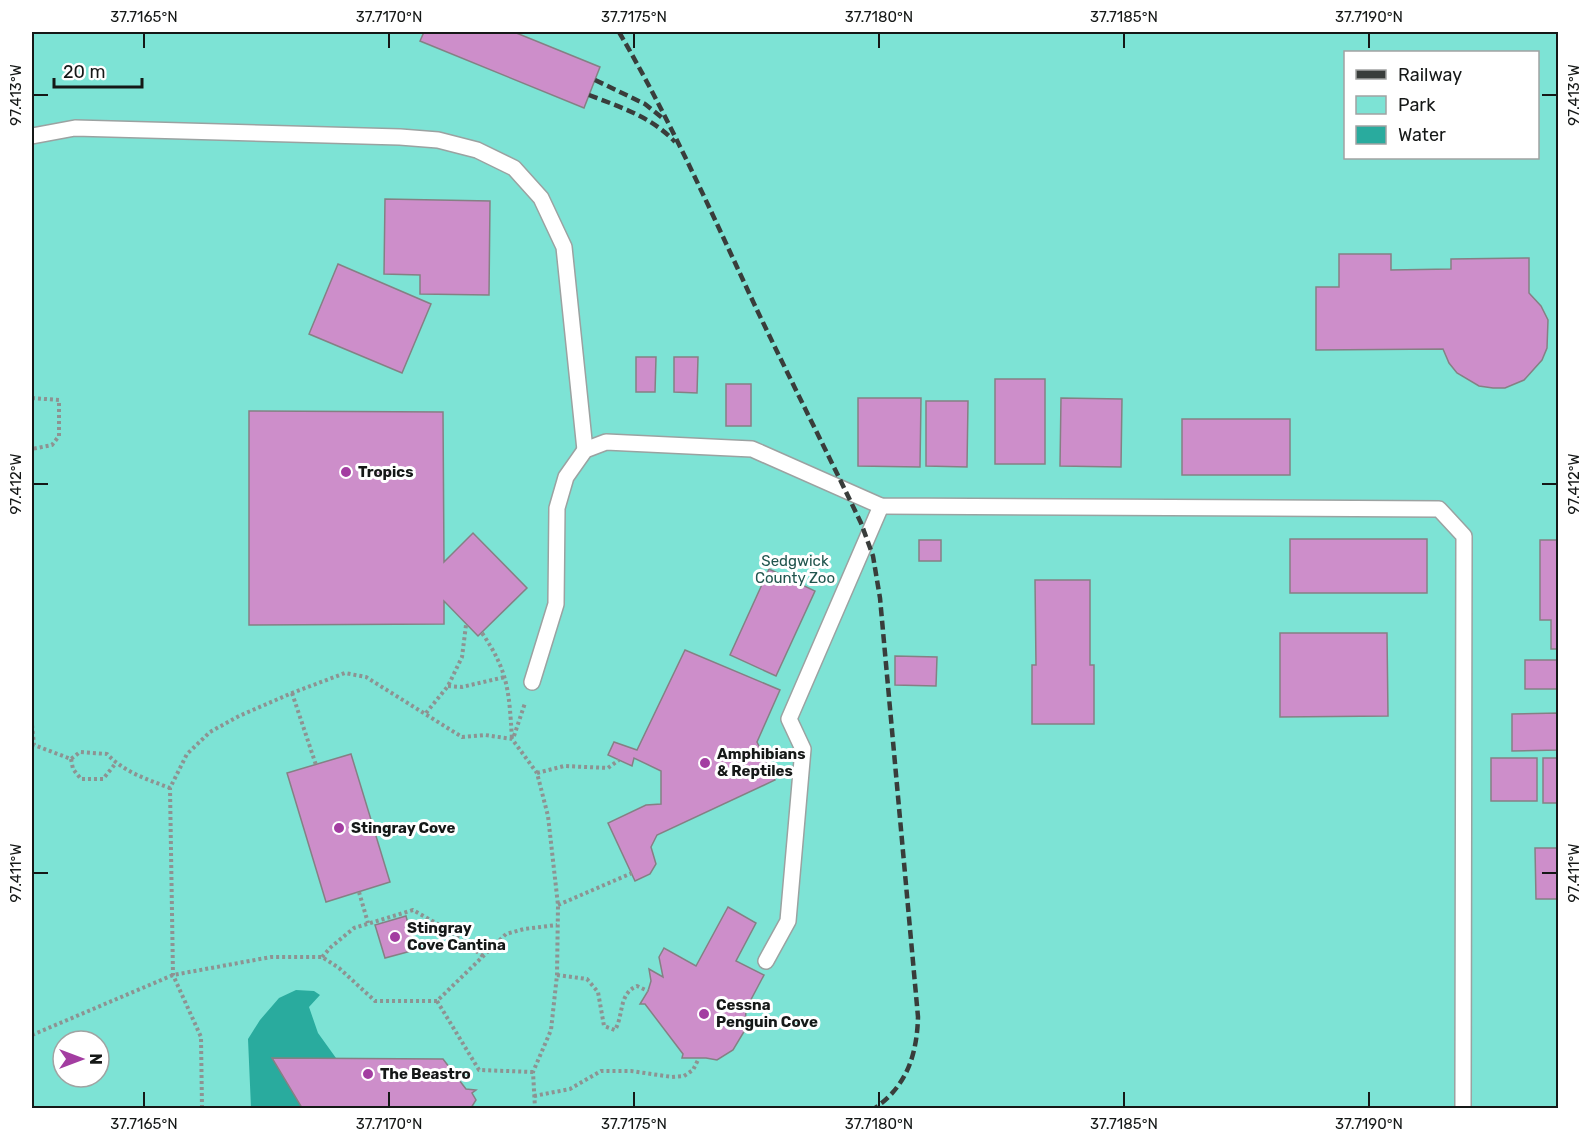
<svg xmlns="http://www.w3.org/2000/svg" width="1590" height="1140" viewBox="0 0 1590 1140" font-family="Rubik,sans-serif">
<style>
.green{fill:#7de3d5;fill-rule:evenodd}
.water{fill:#29ab9e}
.building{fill:#cd8eca;stroke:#858084;stroke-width:1.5}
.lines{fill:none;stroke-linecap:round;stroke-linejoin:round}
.lane-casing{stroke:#9ba2a1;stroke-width:18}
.path{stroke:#8d9392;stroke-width:4;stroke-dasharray:3 3;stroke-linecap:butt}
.lane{stroke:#fff;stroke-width:15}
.rail{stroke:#393d3b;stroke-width:4.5;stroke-dasharray:9 4.5;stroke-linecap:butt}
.ticks{fill:none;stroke:#151817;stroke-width:2}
.poi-dot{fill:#a33da1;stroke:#fff;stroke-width:2}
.labels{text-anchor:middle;stroke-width:6;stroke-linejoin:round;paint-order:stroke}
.poi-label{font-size:15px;font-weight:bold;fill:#151817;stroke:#fff;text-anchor:start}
.park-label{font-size:15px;fill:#21554e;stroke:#fff}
.neatline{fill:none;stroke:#151817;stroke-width:2}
.ticks-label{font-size:15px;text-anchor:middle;fill:#151817}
</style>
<rect width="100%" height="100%" fill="#dfe7e5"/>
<path class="green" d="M 32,32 L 1558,32 L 1558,1108 L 32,1108 ZM 1346,52 L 1538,52 L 1538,158 L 1346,158 ZM 63,1041 L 99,1041 L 99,1077 L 63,1077 Z"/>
<path class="water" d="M 296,990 L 314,991 L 320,995 L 309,1007 L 318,1033 L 336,1058 L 273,1058 L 302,1108 L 251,1108 L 248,1039 L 260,1020 L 279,998 Z"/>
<g class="building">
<path d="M 424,32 L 514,32 L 600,67 L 584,108 L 420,41 Z"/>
<path d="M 385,199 L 490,201 L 489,295 L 420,294 L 420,275 L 384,274 Z"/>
<path d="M 1339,254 L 1391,254 L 1391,270 L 1451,269 L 1451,259 L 1529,258 L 1529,293 L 1541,306 L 1548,320 L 1547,348 L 1542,360 L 1524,380 L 1505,388 L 1493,388 L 1479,386 L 1457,373 L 1449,363 L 1443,349 L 1316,350 L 1316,287 L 1339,287 Z"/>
<path d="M 338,264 L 431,304 L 402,373 L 309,334 Z"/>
<path d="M 636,357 L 656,357 L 655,392 L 636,392 Z"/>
<path d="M 674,357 L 698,357 L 697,393 L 674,392 Z"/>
<rect x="995" y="379" width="50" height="85"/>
<rect x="726" y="384" width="25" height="42"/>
<path d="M 858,398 L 921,398 L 920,467 L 858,466 Z"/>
<path d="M 1061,398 L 1122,399 L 1121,467 L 1060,466 Z"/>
<path d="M 926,401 L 968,401 L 967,467 L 926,466 Z"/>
<path d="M 249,411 L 443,412 L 444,562 L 473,533 L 527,588 L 478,636 L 444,601 L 444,624 L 249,625 Z"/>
<rect x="1182" y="419" width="108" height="56"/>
<rect x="1290" y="539" width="137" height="54"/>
<rect x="919" y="540" width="22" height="21"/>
<path d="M 1540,540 L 1558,540 L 1558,649 L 1551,649 L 1551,620 L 1540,620 Z"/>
<path d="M 769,569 L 815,591 L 776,676 L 730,655 Z"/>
<path d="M 1035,580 L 1090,580 L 1090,665 L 1094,665 L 1094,724 L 1032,724 L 1032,665 L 1036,665 Z"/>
<path d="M 1280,633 L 1387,633 L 1388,716 L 1280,717 Z"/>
<path d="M 685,650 L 780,690 L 757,742 L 775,780 L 657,835 L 651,847 L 656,864 L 650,874 L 635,881 L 608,823 L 646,805 L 661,804 L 661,771 L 634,758 L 632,766 L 608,755 L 614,742 L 637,750 Z"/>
<path d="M 895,656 L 937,657 L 936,686 L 895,685 Z"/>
<rect x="1525" y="660" width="33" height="29"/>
<path d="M 1558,713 L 1558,750 L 1512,751 L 1512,714 Z"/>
<path d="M 351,754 L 390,882 L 326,902 L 287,773 Z"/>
<rect x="1491" y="758" width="46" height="43"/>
<rect x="1543" y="758" width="15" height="45"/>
<path d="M 1535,848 L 1558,848 L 1558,899 L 1536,899 Z"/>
<path d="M 728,907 L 756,923 L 736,961 L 764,975 L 746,1009 L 745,1030 L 733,1050 L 717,1060 L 706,1058 L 682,1058 L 683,1054 L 645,1004 L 640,1004 L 648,991 L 651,981 L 649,969 L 663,977 L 659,957 L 664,948 L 696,966 Z"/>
<path d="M 406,916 L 415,950 L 385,958 L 375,925 Z"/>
<path d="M 272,1058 L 443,1059 L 466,1089 L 476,1090 L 472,1093 L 476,1100 L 471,1108 L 302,1108 Z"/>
</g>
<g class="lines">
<defs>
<g id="lane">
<path d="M 32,136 L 75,128 L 400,137 L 438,140 L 477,150 L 514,168 L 541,198 L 564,247 L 585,450"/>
<path d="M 532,682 L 556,604 L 557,508 L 566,477 L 585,450 L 606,442 L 752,449 L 881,506 L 1439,509 L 1464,536 L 1463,1108"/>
<path d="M 766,961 L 788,921 L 803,749 L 789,719 L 881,506"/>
</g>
</defs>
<use href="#lane" class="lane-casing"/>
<g class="path">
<path d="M 32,398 L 59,400 L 59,436 L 52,445 L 32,449"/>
<path d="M 482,633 C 509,672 509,693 512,739"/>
<path d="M 448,686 L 462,687 L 505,677"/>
<path d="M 292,693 L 316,765"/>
<path d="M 426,713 L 448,686 L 462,657 L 466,625"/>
<path d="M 32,725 L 34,745 L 71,759 L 80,752 L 107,754 C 124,772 146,779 170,788"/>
<path d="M 514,736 L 525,703"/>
<path d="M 71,759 L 73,769 L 81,779 L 103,779 L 116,763"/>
<path d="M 537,773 L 564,766 L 608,768 L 619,760"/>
<path d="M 359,892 L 368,923"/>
<path d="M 558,905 L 632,873"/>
<path d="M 322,957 L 331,947 L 354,928 L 413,910 L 443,927 L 483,956"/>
<path d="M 557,975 L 587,979 L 598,992 L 604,1026 L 615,1030 C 624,1015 618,994 637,986 L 648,991"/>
<path d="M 437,1001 L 479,1070 L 533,1072"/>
<path d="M 32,1035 L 173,975 L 271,957 L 322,957 L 339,968 L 375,1001 L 437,1001 L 506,934 L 524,929 L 557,925"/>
<path d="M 534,1096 L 570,1089 L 601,1071 L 631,1071 L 672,1077 L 684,1076 L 693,1070 L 699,1058"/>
<path d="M 202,1108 L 201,1037 L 173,975 L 170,788 L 187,754 L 210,732 L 239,716 L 292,693 L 345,673 L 366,677 L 462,737 L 485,735 L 512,739 L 537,773 L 548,816 L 558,905 L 557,975 L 551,1030 L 533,1072 L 535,1108"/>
</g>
<use href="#lane" class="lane"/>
<g class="rail">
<path d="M 619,32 C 671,121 713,216 757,310 C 791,381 827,452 861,523 L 873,556 L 880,598 L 918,1017 C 917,1054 907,1086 875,1108"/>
<path d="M 595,80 L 645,104 L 665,120"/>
<path d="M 589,95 C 620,107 652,117 675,142"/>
</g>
</g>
<path class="ticks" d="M 144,33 L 144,48M 389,33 L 389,48M 634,33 L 634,48M 879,33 L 879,48M 1124,33 L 1124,48M 1369,33 L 1369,48M 33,95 L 48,95M 1542,95 L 1557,95M 33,484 L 48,484M 1542,484 L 1557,484M 33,873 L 48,873M 1542,873 L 1557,873M 144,1092 L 144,1107M 389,1092 L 389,1107M 634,1092 L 634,1107M 879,1092 L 879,1107M 1124,1092 L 1124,1107M 1369,1092 L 1369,1107"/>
<g class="poi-dot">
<circle cx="346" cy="472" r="6"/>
<circle cx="705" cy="763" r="6"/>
<circle cx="339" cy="828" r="6"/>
<circle cx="395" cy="937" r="6"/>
<circle cx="704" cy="1014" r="6"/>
<circle cx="368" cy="1074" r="6"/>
</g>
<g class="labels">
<g class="poi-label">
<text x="358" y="477">Tropics</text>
<text x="717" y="759">Amphibians<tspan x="717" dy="17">&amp; Reptiles</tspan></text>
<text x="351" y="833">Stingray Cove</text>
<text x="407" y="933">Stingray<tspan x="407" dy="17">Cove Cantina</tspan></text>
<text x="716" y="1010">Cessna<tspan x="716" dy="17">Penguin Cove</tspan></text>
<text x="380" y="1079">The Beastro</text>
</g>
<g class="park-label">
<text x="795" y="566">Sedgwick<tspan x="795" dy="17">County Zoo</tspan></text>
</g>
</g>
<rect width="1590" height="1140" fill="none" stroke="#ffffff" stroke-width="66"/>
<rect x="1344" y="51" width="195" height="108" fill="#ffffff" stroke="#a1a3a2" stroke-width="1.5"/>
<rect x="1356" y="70" width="30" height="9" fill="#393d3b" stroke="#a1a3a2" stroke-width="1.5"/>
<text x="1398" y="81" font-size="18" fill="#151817">Railway</text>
<rect x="1356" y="96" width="30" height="18" fill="#7de3d5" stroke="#a1a3a2" stroke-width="1.5"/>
<text x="1398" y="111" font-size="18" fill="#151817">Park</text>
<rect x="1356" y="126" width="30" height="18" fill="#29ab9e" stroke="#a1a3a2" stroke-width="1.5"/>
<text x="1398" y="141" font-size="18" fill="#151817">Water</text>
<g transform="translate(81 1059) rotate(90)"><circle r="28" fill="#ffffff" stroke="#a1a3a2" stroke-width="1.5"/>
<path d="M0-4.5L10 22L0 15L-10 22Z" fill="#a33da1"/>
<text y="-9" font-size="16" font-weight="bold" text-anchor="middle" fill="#151817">N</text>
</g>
<path d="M54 78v9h88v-9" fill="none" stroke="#151817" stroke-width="3"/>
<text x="63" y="78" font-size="18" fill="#151817" stroke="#ffffff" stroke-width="4.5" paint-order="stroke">20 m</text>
<rect x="33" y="33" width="1524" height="1074" class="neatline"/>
<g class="ticks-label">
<text x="144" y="22">37.7165°N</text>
<text x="389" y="22">37.7170°N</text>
<text x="634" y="22">37.7175°N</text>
<text x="879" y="22">37.7180°N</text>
<text x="1124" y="22">37.7185°N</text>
<text x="1369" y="22">37.7190°N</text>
<text transform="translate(1574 95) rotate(-90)" y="5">97.413°W</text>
<text transform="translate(16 95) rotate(-90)" y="5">97.413°W</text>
<text transform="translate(1574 484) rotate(-90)" y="5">97.412°W</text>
<text transform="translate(16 484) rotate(-90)" y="5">97.412°W</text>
<text transform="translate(1574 873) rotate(-90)" y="5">97.411°W</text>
<text transform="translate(16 873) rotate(-90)" y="5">97.411°W</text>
<text x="144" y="1129">37.7165°N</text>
<text x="389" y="1129">37.7170°N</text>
<text x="634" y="1129">37.7175°N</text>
<text x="879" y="1129">37.7180°N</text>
<text x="1124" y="1129">37.7185°N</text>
<text x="1369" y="1129">37.7190°N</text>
</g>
</svg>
